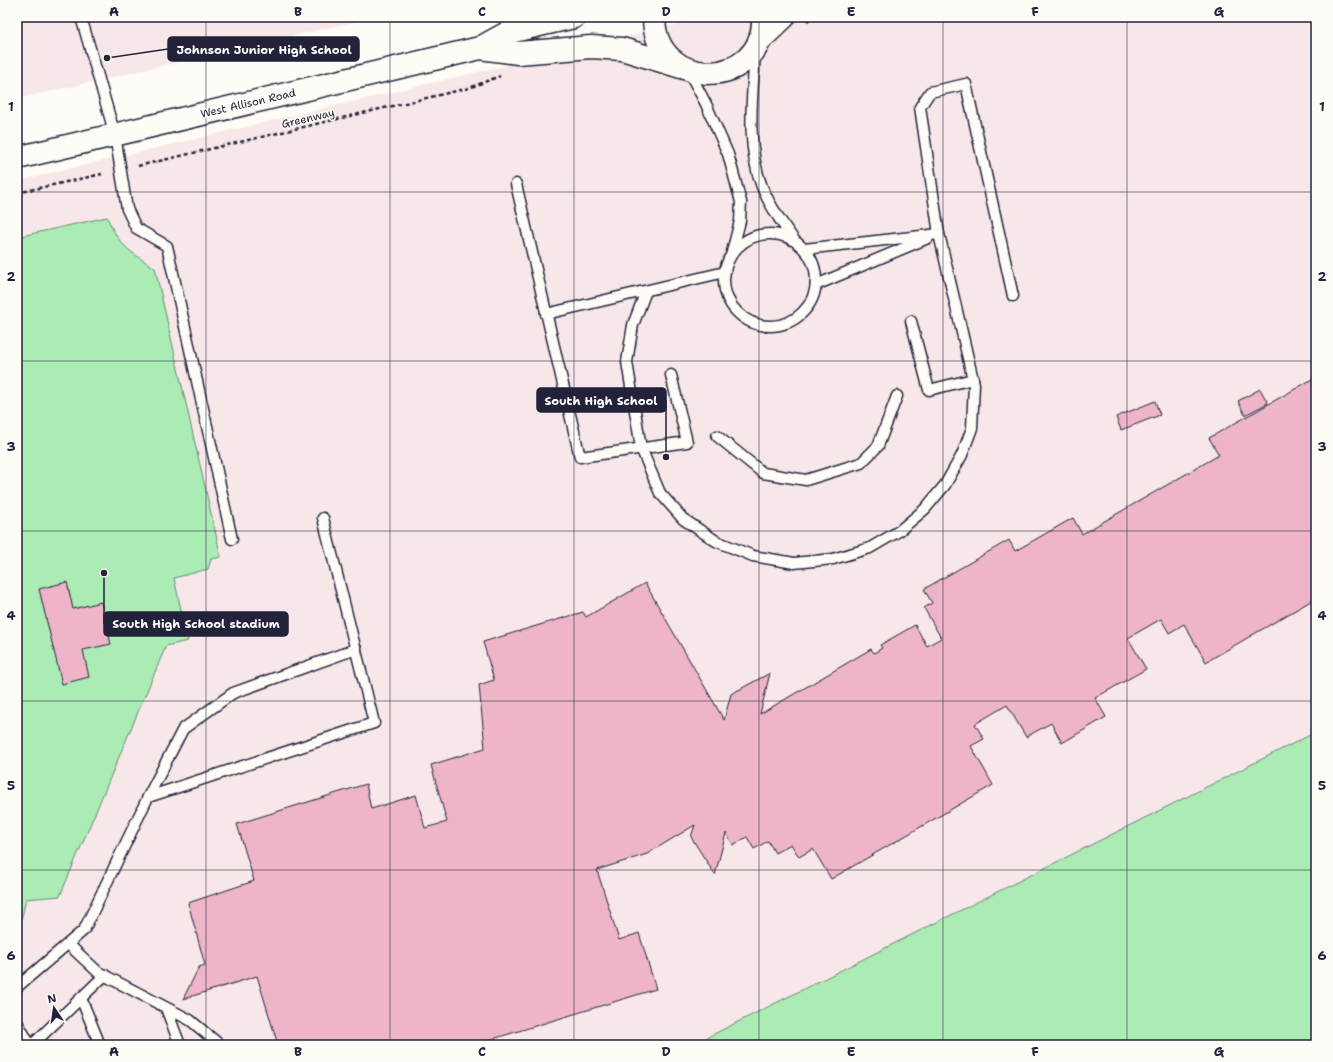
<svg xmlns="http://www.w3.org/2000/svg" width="1333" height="1062" viewBox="0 0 1333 1062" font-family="'Shantell Sans',sans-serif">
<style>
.built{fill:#f8e7e9}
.green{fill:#abecb4;stroke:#668778}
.building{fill:#eeb5c9;stroke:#22223b}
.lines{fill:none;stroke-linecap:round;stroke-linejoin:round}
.lane-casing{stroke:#22223b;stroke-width:13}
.secondary-casing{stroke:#22223b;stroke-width:25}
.path{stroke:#22223b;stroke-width:2.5;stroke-dasharray:4 3;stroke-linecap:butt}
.lane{stroke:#fdfcf7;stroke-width:10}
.secondary{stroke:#fdfcf7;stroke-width:22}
.grid{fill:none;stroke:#22223b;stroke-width:1;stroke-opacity:0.55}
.labels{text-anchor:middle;stroke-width:3;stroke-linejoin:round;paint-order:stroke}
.street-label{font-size:11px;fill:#22223b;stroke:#fdfcf7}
.leader{fill:none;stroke:#22223b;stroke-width:1.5}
.callout-dot{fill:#22223b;stroke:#fdfcf7;stroke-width:1.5}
.callout{fill:#22223b;stroke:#22223b;stroke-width:1.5}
.callout-label{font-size:12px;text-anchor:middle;font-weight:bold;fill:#fff}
.neatline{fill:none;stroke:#22223b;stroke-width:1.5}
.grid-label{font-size:13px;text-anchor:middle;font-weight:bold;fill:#22223b}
</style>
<rect width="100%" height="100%" fill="#fdfcf7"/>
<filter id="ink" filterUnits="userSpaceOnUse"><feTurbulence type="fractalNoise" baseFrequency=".025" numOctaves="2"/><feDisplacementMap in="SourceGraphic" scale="8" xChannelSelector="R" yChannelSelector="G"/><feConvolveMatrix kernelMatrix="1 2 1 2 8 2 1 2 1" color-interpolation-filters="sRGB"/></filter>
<g filter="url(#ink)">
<g class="built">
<path d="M 17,17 L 376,17 L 17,99 Z"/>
<path d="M 710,17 L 1316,17 L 1316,732 L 692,1045 L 17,1045 L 17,181 Z"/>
</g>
<g class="green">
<path d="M 107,217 C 120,247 128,250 155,268 L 221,557 L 211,559 L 208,569 L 174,578 L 188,641 L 166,646 L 60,896 L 26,899 L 21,921 L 17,928 L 17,237 Z"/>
<path d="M 1316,732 L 1316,1045 L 692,1045 Z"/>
</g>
<g class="building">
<path d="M 1316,377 L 1316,598 L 1206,662 L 1184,624 L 1169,633 L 1161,619 L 1128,638 L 1146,669 L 1095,698 L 1106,717 L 1062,743 L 1051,723 L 1026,737 L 1007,705 L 975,724 L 984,739 L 971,746 L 993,785 L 831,879 L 813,849 L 799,857 L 791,844 L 775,853 L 768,841 L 754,849 L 747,837 L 733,845 L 726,833 L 715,875 L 691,837 L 695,825 L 647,854 L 597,870 L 619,940 L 639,933 L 656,989 L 473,1045 L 278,1045 L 257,976 L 183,999 L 199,967 L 205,965 L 188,903 L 254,881 L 237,824 L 366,784 L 371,809 L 416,795 L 425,828 L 447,822 L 431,765 L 485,748 L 479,685 L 494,680 L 483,642 L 583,612 L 586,617 L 645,583 L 724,720 L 731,694 L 770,673 L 760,714 L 871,649 L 874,653 L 882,648 L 880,645 L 915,625 L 927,646 L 941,638 L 924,608 L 932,603 L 924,589 L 1009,540 L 1015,551 L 1073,518 L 1082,534 L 1219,455 L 1209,438 Z"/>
<path d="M 1260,389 L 1268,403 L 1245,415 L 1238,401 Z"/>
<path d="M 1155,401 L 1160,415 L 1121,430 L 1116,417 Z"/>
<path d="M 67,582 L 73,609 L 101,602 L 111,644 L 83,650 L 89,677 L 62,684 L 39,589 Z"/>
</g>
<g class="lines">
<defs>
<g id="lane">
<path d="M 81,17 L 115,135 L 127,209 L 136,228 L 167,246 L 232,539"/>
<path d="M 755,54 C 752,98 746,145 762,187 C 770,206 782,223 794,240"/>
<path d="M 688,70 L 706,104 L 728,154 L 741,202 L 740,221 L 732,252"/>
<path d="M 516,184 L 580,457 L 687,442 L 671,375"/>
<circle cx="770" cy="280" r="46"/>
<path d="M 804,249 L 939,234"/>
<path d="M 816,285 L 928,238"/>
<path d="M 646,291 L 633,325 L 627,362 L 641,448 L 660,493 L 683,519 L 716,541 L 753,556 L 794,563 L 833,559 L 870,548 L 899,531 L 925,509 L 945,485 L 962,455 L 972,428 L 974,384 L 939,234 L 920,107 L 930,92 L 966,84 L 1013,296"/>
<path d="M 546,314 L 725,272"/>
<path d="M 911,321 L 929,390 L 973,379"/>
<path d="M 717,436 L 763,473 L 806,480 L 861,463 L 878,446 L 897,396"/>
<path d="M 148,797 L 183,729 L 233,693 L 356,649"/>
<path d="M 68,944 L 98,972 L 190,1020 L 220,1045"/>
<path d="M 17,987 L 84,930 L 148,797 L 374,723 L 323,518"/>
<path d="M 81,998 L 100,1045"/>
<path d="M 166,1008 L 180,1045"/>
<path d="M 17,1022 L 30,1045"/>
<path d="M 32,1045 L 105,975"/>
</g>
<g id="secondary">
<path d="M 654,17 C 654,93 766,90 763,17"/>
<path d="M 759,41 L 784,17"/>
<path d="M 480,48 L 518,53 L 591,47 L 622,49 L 681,67"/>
<path d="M 17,158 L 480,48 L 509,32 L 574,17"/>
</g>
</defs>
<use href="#lane" class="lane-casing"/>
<use href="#secondary" class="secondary-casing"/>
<g class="path">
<path d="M 807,21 L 813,17"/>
<path d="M 138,166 L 469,88 L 500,76"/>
<path d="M 17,193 L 102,174"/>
</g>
<use href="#lane" class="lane"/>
<use href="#secondary" class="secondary"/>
</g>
</g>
<path class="grid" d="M 206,17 L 206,1045M 390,17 L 390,1045M 574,17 L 574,1045M 759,17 L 759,1045M 943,17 L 943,1045M 1127,17 L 1127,1045M 17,192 L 1316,192M 17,361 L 1316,361M 17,531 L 1316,531M 17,701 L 1316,701M 17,870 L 1316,870"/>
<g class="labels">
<g class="street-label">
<text transform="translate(248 103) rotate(-13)" y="4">West Allison Road</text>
<text transform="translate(308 118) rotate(-13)" y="4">Greenway</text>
</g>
</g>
<path class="leader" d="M107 58L168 49M666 457L666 400M104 573L104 624"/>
<g class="callout-dot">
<circle cx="107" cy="58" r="4"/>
<circle cx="666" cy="457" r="4"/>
<circle cx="104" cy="573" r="4"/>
</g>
<g class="callout">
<rect x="168" y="37" width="191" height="24" rx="4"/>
<rect x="537" y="388" width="129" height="24" rx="4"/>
<rect x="104" y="612" width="184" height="24" rx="4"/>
</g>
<g class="callout-label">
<text x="264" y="54">Johnson Junior High School</text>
<text x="601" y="405">South High School</text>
<text x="196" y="628">South High School stadium</text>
</g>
<rect width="1333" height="1062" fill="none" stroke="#fdfcf7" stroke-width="44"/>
<g transform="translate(54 1008) rotate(347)" stroke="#fdfcf7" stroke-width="3" paint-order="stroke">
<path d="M0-3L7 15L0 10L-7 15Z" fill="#22223b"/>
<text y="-6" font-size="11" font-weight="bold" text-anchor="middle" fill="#22223b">N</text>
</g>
<rect x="22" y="22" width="1289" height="1018" class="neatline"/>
<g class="grid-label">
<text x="114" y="16">A</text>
<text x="298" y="16">B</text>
<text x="482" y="16">C</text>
<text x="666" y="16">D</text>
<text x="851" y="16">E</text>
<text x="1035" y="16">F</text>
<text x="1219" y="16">G</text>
<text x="11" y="111">1</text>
<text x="1322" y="111">1</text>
<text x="11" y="281">2</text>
<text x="1322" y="281">2</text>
<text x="11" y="451">3</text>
<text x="1322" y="451">3</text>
<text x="11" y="620">4</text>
<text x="1322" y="620">4</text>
<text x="11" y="790">5</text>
<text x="1322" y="790">5</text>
<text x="11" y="960">6</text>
<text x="1322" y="960">6</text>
<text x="114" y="1056">A</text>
<text x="298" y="1056">B</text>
<text x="482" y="1056">C</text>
<text x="666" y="1056">D</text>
<text x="851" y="1056">E</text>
<text x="1035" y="1056">F</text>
<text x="1219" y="1056">G</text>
</g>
</svg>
